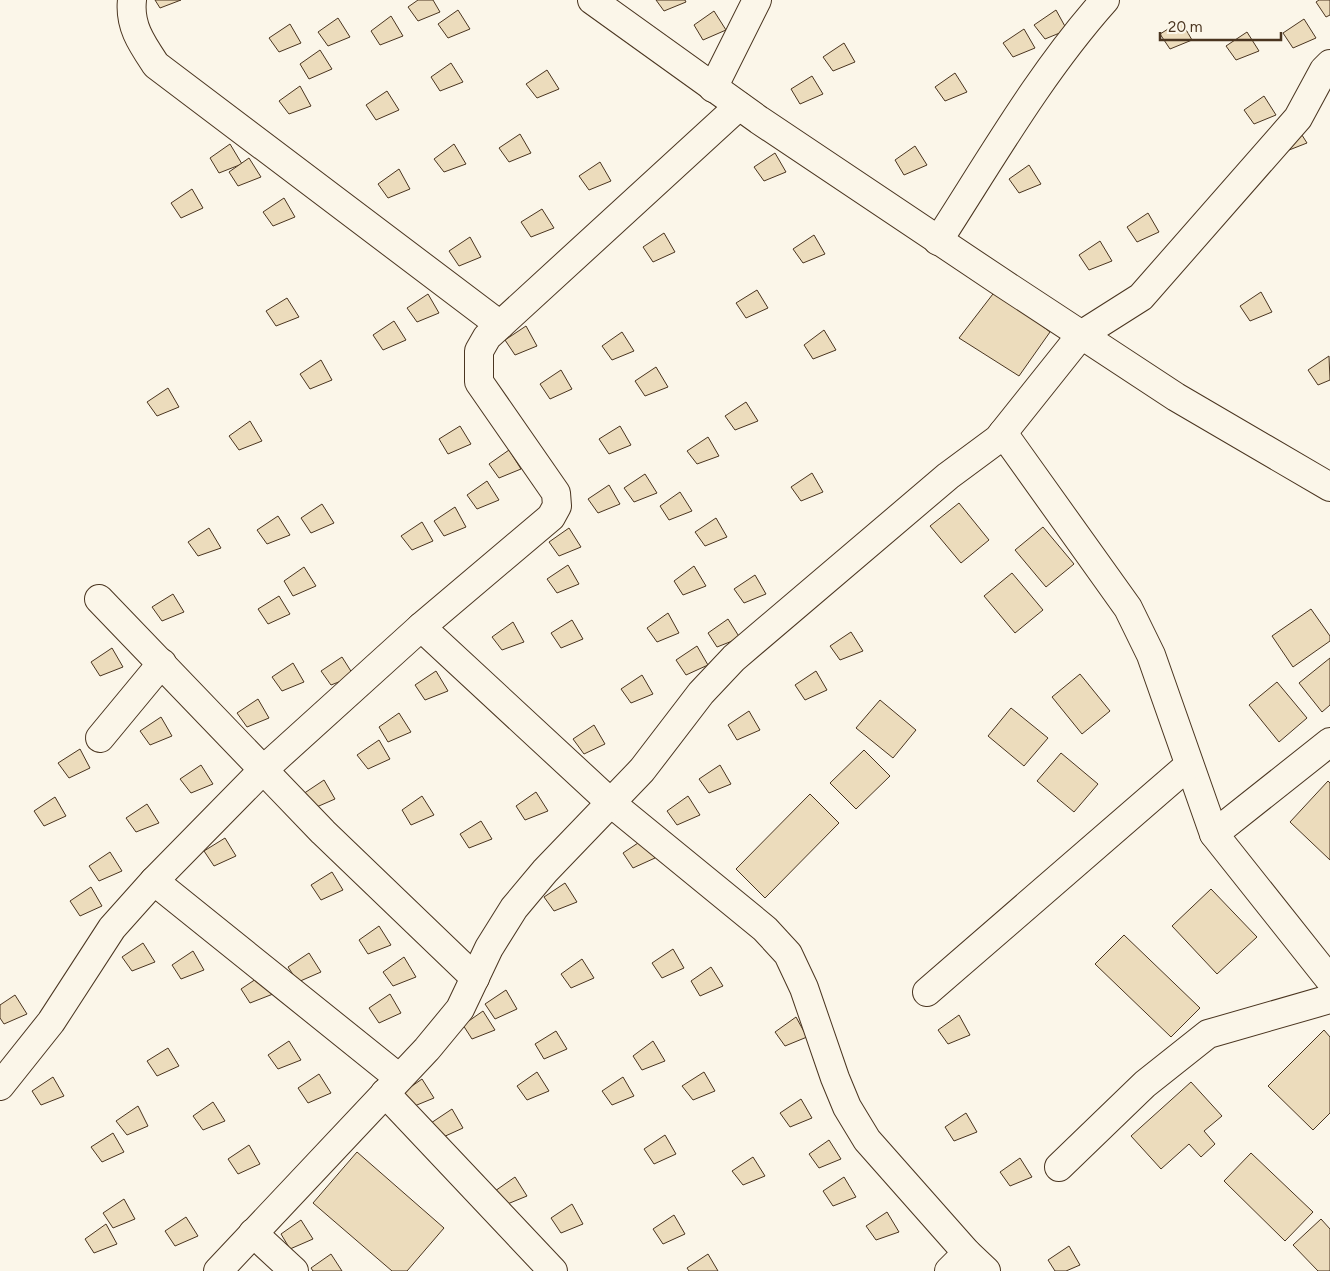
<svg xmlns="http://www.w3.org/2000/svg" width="1330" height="1271" viewBox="0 0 1330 1271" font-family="Figtree,sans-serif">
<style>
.building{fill:#ecdcbc;stroke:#4a3520}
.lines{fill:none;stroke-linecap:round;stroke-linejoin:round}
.minor-casing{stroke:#4a3520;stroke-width:30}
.minor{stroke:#fbf6e9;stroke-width:28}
</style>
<rect width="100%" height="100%" fill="#fbf6e9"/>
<g class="building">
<path d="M 155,0 L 181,0 L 160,8 Z"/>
<path d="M 418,0 L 433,0 L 440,12 L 418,21 L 408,7 Z"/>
<path d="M 656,0 L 685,0 L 686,2 L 664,11 Z"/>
<path d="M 1319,0 L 1330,0 L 1330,15 L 1326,17 L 1316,2 Z"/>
<path d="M 458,10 L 470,29 L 448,38 L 438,24 Z"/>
<path d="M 1056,10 L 1067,30 L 1045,39 L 1034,25 Z"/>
<path d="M 714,11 L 726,30 L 703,40 L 694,25 Z"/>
<path d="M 391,16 L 403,36 L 380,45 L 371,31 Z"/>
<path d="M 338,18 L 350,37 L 328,46 L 318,32 Z"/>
<path d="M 1304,19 L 1316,38 L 1293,48 L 1283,33 Z"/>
<path d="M 1181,21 L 1192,40 L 1170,49 L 1160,34 Z"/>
<path d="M 290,24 L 301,43 L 279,52 L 269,38 Z"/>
<path d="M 1024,29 L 1035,48 L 1013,57 L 1003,43 Z"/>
<path d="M 1247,32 L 1259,51 L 1236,60 L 1226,46 Z"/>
<path d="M 844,43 L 855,62 L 833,71 L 823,57 Z"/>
<path d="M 320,50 L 332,69 L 309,79 L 300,64 Z"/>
<path d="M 451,63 L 463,82 L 440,91 L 431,77 Z"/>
<path d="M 547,70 L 559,89 L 537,98 L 526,84 Z"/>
<path d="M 955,73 L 967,92 L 945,101 L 935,87 Z"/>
<path d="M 812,76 L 823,94 L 800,104 L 791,89 Z"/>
<path d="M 300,86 L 311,106 L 289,114 L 279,101 Z"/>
<path d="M 387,91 L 399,110 L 376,120 L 366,105 Z"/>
<path d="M 1264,96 L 1276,115 L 1254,124 L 1244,110 Z"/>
<path d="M 1295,124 L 1307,143 L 1284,152 Z"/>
<path d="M 520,134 L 531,153 L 509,162 L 499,148 Z"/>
<path d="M 230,144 L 242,164 L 219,173 L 210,158 Z"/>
<path d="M 454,144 L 466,164 L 444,172 L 434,159 Z"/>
<path d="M 915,146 L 927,165 L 904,175 L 895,160 Z"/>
<path d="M 775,153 L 786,172 L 764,181 L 754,167 Z"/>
<path d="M 249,158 L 261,177 L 238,186 L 229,172 Z"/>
<path d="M 600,162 L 611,181 L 589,190 L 579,176 Z"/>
<path d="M 1029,165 L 1041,184 L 1019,193 L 1009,179 Z"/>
<path d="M 399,169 L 410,189 L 388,198 L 378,184 Z"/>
<path d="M 192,189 L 203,208 L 181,218 L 171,203 Z"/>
<path d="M 284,198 L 295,217 L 273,226 L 263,212 Z"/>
<path d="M 542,209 L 554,228 L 531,237 L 521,222 Z"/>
<path d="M 1148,213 L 1159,232 L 1137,242 L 1127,227 Z"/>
<path d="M 664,233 L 675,252 L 653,262 L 643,247 Z"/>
<path d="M 814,235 L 825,254 L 803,263 L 793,249 Z"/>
<path d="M 470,237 L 481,257 L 459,266 L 449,251 Z"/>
<path d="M 1100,241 L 1112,261 L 1089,270 L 1079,255 Z"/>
<path d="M 757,290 L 768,308 L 746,318 L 736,303 Z"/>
<path d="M 996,290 L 1050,332 L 1019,376 L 959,338 Z"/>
<path d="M 1261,292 L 1272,312 L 1250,321 L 1240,306 Z"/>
<path d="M 428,294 L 439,313 L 417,322 L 407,308 Z"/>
<path d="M 287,298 L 299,317 L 276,326 L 266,311 Z"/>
<path d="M 394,321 L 406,340 L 383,350 L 373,335 Z"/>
<path d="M 526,326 L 537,346 L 515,355 L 505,340 Z"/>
<path d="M 824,330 L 836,350 L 813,359 L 804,345 Z"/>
<path d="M 622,332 L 634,351 L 612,360 L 602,346 Z"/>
<path d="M 1329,356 L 1330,380 L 1318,385 L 1308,370 Z"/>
<path d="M 321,360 L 332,380 L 310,389 L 300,374 Z"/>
<path d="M 656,367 L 668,387 L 645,396 L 635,381 Z"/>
<path d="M 561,370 L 572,389 L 550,399 L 540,384 Z"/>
<path d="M 168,388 L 179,407 L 157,416 L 147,402 Z"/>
<path d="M 746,402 L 758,421 L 735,430 L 725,416 Z"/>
<path d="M 250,421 L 262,441 L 239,450 L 229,436 Z"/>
<path d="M 460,426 L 471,444 L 448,454 L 439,439 Z"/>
<path d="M 620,426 L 631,445 L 609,454 L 599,439 Z"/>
<path d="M 708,437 L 719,456 L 697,464 L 687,451 Z"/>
<path d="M 509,450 L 521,469 L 499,478 L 489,464 Z"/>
<path d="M 812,473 L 823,492 L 801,501 L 791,487 Z"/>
<path d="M 645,474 L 657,493 L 634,502 L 624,488 Z"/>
<path d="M 487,481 L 499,500 L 477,509 L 467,495 Z"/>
<path d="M 609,485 L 620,504 L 598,513 L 588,499 Z"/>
<path d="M 680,492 L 692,511 L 669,520 L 660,506 Z"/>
<path d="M 959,503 L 989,540 L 961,563 L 930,526 Z"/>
<path d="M 322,504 L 334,523 L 311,533 L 301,518 Z"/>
<path d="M 455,507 L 466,527 L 444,536 L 434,521 Z"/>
<path d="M 278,516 L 290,535 L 267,544 L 257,530 Z"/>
<path d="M 716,518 L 727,537 L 705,546 L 695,532 Z"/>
<path d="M 422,522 L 433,541 L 412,550 L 401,536 Z"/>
<path d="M 1043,527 L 1074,564 L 1046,587 L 1015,550 Z"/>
<path d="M 209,528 L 221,548 L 198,556 L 188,542 Z"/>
<path d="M 569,528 L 581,547 L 559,556 L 549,542 Z"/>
<path d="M 568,565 L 579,584 L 557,593 L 547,579 Z"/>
<path d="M 694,566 L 706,586 L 683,595 L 674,581 Z"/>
<path d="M 304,567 L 316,586 L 293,596 L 284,581 Z"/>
<path d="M 1012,573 L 1043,610 L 1015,633 L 984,596 Z"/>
<path d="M 755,575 L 766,594 L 744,603 L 734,589 Z"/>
<path d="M 173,594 L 184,612 L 162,621 L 152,607 Z"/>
<path d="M 279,596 L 290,614 L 268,624 L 258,609 Z"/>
<path d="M 1311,609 L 1330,636 L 1330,641 L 1293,667 L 1272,636 Z"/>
<path d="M 668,613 L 679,633 L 657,642 L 647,628 Z"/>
<path d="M 728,619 L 740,638 L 717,647 L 708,633 Z"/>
<path d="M 572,620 L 583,639 L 561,648 L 551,633 Z"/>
<path d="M 513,622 L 524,642 L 502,650 L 492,637 Z"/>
<path d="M 851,632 L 863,651 L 840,660 L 830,646 Z"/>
<path d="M 697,646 L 708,665 L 686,675 L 676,660 Z"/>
<path d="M 112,648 L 123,667 L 100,676 L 91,662 Z"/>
<path d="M 342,657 L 354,676 L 331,685 L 321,671 Z"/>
<path d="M 1330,658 L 1330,705 L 1322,712 L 1299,683 Z"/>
<path d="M 293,663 L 304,682 L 282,691 L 272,677 Z"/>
<path d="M 436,671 L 448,691 L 425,700 L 415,685 Z"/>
<path d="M 816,671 L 827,690 L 805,700 L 795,685 Z"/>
<path d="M 1080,674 L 1110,711 L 1082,734 L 1052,697 Z"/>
<path d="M 642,675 L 653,694 L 631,703 L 621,689 Z"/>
<path d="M 1277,682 L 1307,718 L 1279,742 L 1249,705 Z"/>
<path d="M 258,699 L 269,718 L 247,727 L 237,713 Z"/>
<path d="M 880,700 L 916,730 L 893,758 L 856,728 Z"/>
<path d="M 1011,708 L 1048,738 L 1024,766 L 988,736 Z"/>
<path d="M 749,711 L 760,730 L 737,740 L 728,725 Z"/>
<path d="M 399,713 L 411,732 L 388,742 L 379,727 Z"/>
<path d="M 161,717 L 172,736 L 150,745 L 140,731 Z"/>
<path d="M 594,725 L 605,744 L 584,754 L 573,739 Z"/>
<path d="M 379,740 L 390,759 L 368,769 L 357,755 Z"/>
<path d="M 80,749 L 90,768 L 69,778 L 58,763 Z"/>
<path d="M 864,750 L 890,776 L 856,809 L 830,783 Z"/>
<path d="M 1061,753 L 1098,784 L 1074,812 L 1037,781 Z"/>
<path d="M 201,765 L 213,784 L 191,793 L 180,779 Z"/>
<path d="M 720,765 L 731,784 L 709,793 L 699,779 Z"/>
<path d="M 324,780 L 335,799 L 312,809 L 303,794 Z"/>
<path d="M 1328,781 L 1330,783 L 1330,860 L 1290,822 Z"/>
<path d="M 536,792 L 548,811 L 525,820 L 516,806 Z"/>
<path d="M 810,794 L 839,823 L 765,898 L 736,869 Z"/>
<path d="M 422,796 L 434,815 L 411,825 L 402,810 Z"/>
<path d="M 688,796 L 700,815 L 677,825 L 667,811 Z"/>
<path d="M 55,797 L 66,816 L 44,826 L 34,811 Z"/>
<path d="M 147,804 L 159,823 L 136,832 L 126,818 Z"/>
<path d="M 481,821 L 492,839 L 469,848 L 460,834 Z"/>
<path d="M 225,838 L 236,856 L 214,866 L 204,851 Z"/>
<path d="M 644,839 L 655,858 L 633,868 L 623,853 Z"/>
<path d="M 110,852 L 122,871 L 99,881 L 89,866 Z"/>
<path d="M 332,872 L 343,890 L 321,900 L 311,885 Z"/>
<path d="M 565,883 L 577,902 L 554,911 L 544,897 Z"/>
<path d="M 91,887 L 102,906 L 80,916 L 70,901 Z"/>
<path d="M 1211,889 L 1257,937 L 1217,974 L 1172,926 Z"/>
<path d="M 379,926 L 391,945 L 368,954 L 359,940 Z"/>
<path d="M 1124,935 L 1200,1008 L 1171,1037 L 1095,964 Z"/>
<path d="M 143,943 L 155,962 L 132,971 L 122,957 Z"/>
<path d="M 673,949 L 684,968 L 662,978 L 652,963 Z"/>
<path d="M 193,951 L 204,970 L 181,979 L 172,965 Z"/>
<path d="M 309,953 L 321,972 L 298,982 L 288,967 Z"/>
<path d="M 404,957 L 416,977 L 393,986 L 383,972 Z"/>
<path d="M 582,959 L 594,978 L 571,988 L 561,974 Z"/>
<path d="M 711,967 L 723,986 L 700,996 L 691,981 Z"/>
<path d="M 262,975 L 273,994 L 250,1003 L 241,989 Z"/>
<path d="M 506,990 L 517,1009 L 495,1019 L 485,1004 Z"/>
<path d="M 390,994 L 401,1013 L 379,1023 L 369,1008 Z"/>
<path d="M 15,995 L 27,1014 L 4,1024 L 0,1018 L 0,1005 Z"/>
<path d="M 483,1011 L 495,1030 L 472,1039 L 463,1025 Z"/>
<path d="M 959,1015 L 970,1035 L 948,1044 L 938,1030 Z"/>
<path d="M 796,1017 L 807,1037 L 785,1046 L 775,1032 Z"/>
<path d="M 1324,1030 L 1330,1037 L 1330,1113 L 1313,1130 L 1268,1086 Z"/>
<path d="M 556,1031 L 567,1049 L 544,1059 L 535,1044 Z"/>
<path d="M 289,1041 L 301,1060 L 278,1069 L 268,1055 Z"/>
<path d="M 653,1041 L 665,1061 L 642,1070 L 633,1056 Z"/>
<path d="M 168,1048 L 179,1066 L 157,1076 L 147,1061 Z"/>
<path d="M 537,1072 L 549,1091 L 527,1100 L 517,1086 Z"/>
<path d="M 704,1072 L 715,1091 L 693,1100 L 682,1086 Z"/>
<path d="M 319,1074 L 331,1093 L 308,1103 L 298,1088 Z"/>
<path d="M 53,1077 L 64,1096 L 41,1105 L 32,1091 Z"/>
<path d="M 623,1077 L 634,1096 L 612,1105 L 602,1091 Z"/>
<path d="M 422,1079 L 434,1098 L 412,1107 L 402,1093 Z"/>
<path d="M 1191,1082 L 1222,1116 L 1204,1131 L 1215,1144 L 1201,1157 L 1189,1144 L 1161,1169 L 1131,1136 Z"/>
<path d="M 801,1099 L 812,1118 L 790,1127 L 780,1113 Z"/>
<path d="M 213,1102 L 225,1121 L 203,1130 L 193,1116 Z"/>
<path d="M 138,1106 L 148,1126 L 127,1135 L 116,1121 Z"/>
<path d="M 452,1109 L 463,1128 L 441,1138 L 431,1123 Z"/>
<path d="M 966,1113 L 977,1132 L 954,1141 L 945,1127 Z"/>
<path d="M 113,1133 L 124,1152 L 102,1162 L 91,1147 Z"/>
<path d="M 665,1135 L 676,1154 L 654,1164 L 644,1149 Z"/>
<path d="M 829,1140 L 841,1159 L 819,1168 L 809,1154 Z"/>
<path d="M 249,1145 L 260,1164 L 238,1174 L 228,1159 Z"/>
<path d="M 357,1152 L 444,1228 L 407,1271 L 392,1271 L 313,1203 Z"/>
<path d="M 1251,1153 L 1313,1212 L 1285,1241 L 1224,1181 Z"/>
<path d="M 753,1157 L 765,1176 L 743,1185 L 732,1171 Z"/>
<path d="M 1020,1158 L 1032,1177 L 1010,1186 L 1000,1172 Z"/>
<path d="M 515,1177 L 527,1196 L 505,1205 L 495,1191 Z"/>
<path d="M 844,1177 L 856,1197 L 833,1206 L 823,1191 Z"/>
<path d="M 124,1199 L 135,1219 L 113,1228 L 103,1213 Z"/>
<path d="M 572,1204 L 583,1224 L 561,1233 L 551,1218 Z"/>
<path d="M 887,1212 L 899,1232 L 876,1240 L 866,1226 Z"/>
<path d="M 674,1215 L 685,1234 L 663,1244 L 653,1229 Z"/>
<path d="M 186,1217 L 198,1236 L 175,1246 L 165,1231 Z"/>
<path d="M 1321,1219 L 1330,1229 L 1330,1271 L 1318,1271 L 1293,1245 Z"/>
<path d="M 301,1220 L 313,1239 L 290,1249 L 281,1234 Z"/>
<path d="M 106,1224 L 117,1244 L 94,1253 L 85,1239 Z"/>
<path d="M 1069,1246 L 1080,1265 L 1066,1271 L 1055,1271 L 1048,1260 Z"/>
<path d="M 331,1254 L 342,1271 L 313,1271 L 311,1268 Z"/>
<path d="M 708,1254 L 718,1271 L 689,1271 L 687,1268 Z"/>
</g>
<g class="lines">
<defs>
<g id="minor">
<path d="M 132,0 C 129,26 142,44 156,65 L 500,325"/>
<path d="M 592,0 L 759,120 L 998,280 L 1176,397 L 1330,487"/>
<path d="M 713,88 L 757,0"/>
<path d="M 938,241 C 991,159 1040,73 1105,0"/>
<path d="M 1003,433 L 1128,608 L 1151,655 L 1214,834 L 1330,980"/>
<path d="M 99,599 L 323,832 L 475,978"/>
<path d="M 421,627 L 611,803 L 765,929 L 788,954 L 804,988 L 835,1078 L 847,1107 L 867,1140 L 967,1253 L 986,1271"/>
<path d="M 100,738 L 162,663"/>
<path d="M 1214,834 L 1330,742"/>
<path d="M 154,881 L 399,1078"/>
<path d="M 927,992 L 1189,765"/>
<path d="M 0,1086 L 51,1022 L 112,928 L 154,881 L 263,770 L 421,627 L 551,517 L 557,506 L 556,493 L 479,382 L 479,351 L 487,337 L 739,106"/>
<path d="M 385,1093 L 553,1271"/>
<path d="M 1059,1167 L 1145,1084 L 1208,1034 L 1330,999"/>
<path d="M 253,1233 L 294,1271"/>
<path d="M 218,1271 L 427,1049 L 460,1009 L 489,948 L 514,908 L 545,871 L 642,770 L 701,693 L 734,658 L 948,476 L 998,439 L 1081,335 L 1141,297 L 1298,118 L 1324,70 L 1330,64"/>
<path d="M 949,1271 L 967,1253"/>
</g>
</defs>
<use href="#minor" class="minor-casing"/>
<use href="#minor" class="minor"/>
</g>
<path d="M1160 32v8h121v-8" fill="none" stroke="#4a3520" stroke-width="2.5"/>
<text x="1168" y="32" font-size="15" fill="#4a3520" stroke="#fbf6e9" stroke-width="4" paint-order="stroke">20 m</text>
</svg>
